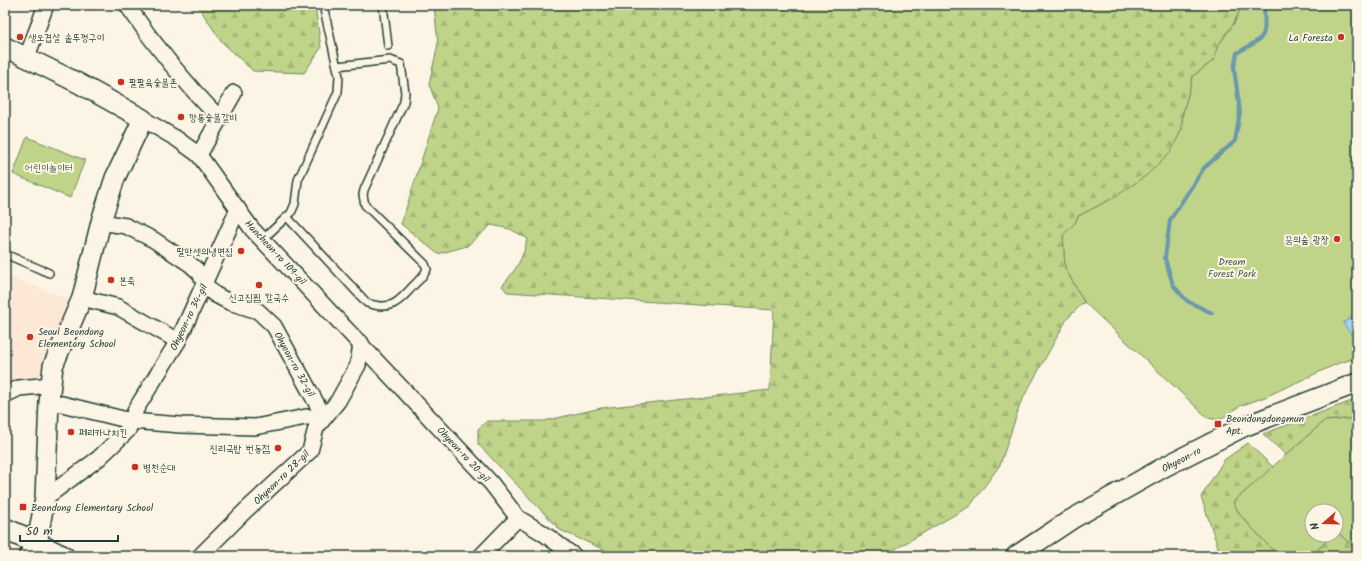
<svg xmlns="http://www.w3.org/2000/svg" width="1362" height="561" viewBox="0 0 1362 561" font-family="Kalam,'Poor Story',sans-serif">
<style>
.built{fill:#fde8d5}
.green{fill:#bfd489;stroke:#6f885e}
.forest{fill:url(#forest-firs);stroke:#6f885e}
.water{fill:#9dd4fc;stroke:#6b98ac}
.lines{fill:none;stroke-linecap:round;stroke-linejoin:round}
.stream{stroke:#6b98ac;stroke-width:4}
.service-casing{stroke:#1f3d34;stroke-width:10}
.minor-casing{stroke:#1f3d34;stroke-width:18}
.tertiary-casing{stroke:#1f3d34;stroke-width:22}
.secondary-casing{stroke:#1f3d34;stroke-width:24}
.service{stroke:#fcf5e5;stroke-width:7}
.minor{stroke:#fcf5e5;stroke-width:15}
.tertiary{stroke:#fcf5e5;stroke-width:19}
.secondary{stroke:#fcf5e5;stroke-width:21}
.poi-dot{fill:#c8321e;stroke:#fcf5e5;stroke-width:1.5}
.labels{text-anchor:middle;stroke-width:4;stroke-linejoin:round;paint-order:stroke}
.poi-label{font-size:10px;fill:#1f3d34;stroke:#fcf5e5;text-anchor:start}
.park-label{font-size:10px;fill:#3f5b45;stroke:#fcf5e5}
.street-label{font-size:10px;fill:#1f3d34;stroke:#fcf5e5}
</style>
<defs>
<pattern id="forest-firs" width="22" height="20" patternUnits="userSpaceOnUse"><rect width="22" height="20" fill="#bfd489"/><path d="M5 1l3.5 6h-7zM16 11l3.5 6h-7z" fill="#a4b777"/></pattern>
</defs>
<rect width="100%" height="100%" fill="#fcf5e5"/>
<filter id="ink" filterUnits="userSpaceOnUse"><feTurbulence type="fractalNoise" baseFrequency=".025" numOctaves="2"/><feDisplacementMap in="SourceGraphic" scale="8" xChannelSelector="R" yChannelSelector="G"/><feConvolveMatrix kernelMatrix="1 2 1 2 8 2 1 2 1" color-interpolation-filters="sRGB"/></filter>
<g filter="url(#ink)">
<path class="built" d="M 5,275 L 69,299 L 42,376 L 16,383 L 5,389 Z"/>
<g class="green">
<path d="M 1242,5 L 1357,5 L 1357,358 L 1339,363 L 1265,397 L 1240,406 L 1219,420 L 1208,418 L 1084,302 L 1065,268 L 1063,235 L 1075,223 L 1078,216 L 1115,197 L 1177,138 L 1182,129 L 1182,116 L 1193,76 L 1214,60 L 1217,47 L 1234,23 Z"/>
<path d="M 27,137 L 85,160 L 70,198 L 13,174 Z"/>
<path d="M 1357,418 L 1357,550 L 1336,531 L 1336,511 L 1312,511 L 1312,535 L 1332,535 L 1312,556 L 1278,556 L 1240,515 L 1233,502 L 1324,421 Z"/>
</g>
<g class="forest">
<path d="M 197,5 L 315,5 L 321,48 L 304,73 L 253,71 L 222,42 Z"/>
<path d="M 434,5 L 1242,5 L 1234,23 L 1217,47 L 1214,60 L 1193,76 L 1182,116 L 1182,129 L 1171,151 L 1147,175 L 1115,197 L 1078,216 L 1075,223 L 1063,235 L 1065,268 L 1084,302 L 1067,319 L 1021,402 L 1000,465 L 970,506 L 883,556 L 618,556 L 560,530 L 478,444 L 478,429 L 487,421 L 544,421 L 601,408 L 770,390 L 774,310 L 507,292 L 502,286 C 515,271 524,258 527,238 L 510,229 L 491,225 L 467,246 L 438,254 L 401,224 L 438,108 L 429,84 L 438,44 Z"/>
<path d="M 1357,399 L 1357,418 L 1324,421 L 1286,455 L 1263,434 Z"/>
<path d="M 1248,443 L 1273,467 L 1233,502 L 1240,515 L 1278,556 L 1216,556 L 1219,550 L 1201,497 L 1224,460 Z"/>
<path d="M 1336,531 L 1357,550 L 1357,556 L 1312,556 L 1332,535 L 1336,535 Z"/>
</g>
<path class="water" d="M 1357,314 L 1357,336 L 1353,337 L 1343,323 Z"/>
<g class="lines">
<path class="stream" d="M 1212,313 L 1187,301 L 1173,285 L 1165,258 L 1170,220 L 1204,168 L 1235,141 L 1240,112 L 1234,68 L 1237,53 C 1268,35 1265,40 1264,5"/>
<defs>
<g id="service">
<path d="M 383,5 L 388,46"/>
<path d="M 287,217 L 367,303 C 391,311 398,303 413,286 C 418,281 424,276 427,269 L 425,264 L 365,205 L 363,195 L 364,190 L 404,102 L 405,93 L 401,64 L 390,60 L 337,66"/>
<path d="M 263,239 L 291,213 L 295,204 L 298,180 L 338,92 L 339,76 L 323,5"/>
<path d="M 5,254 L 49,273"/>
</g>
<g id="minor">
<path d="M 127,5 C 155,46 185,83 219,118"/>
<path d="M 27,57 L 46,5"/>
<path d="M 143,119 L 177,139 L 199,155 L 252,229 L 491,483 L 518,518 L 543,533 L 574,556"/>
<path d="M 199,155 L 234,93"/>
<path d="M 82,298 L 118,307 L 178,341"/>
<path d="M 5,395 L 19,388 L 51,385"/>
<path d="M 49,402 L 62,404 L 131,421 L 181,425 L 255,427 L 306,417 L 324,417 L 274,326 L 258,311 L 229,302 L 214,294 L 204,283 L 200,273 L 190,264 L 154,240 L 126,226 L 101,222"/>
<path d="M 45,498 L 99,458 L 128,430 L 136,409 L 178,341 L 238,209"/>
<path d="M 200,556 L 245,511 L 310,451 L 316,428 L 338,401 L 358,365 L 361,343"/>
<path d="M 481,556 L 518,518"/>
</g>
<g id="tertiary">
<path d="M 5,47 L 78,83 L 143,119 L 115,178 L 102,218 L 82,298 L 53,366 L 49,402 L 45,498 L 37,543 L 29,556"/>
<path d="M 37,543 L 64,556"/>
<path d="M 1016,556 L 1072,519 L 1166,466 L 1243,427 L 1357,383"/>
</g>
<path id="secondary" d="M 5,529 L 37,543"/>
</defs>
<use href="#service" class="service-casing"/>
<use href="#minor" class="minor-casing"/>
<use href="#tertiary" class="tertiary-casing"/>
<use href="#secondary" class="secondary-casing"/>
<use href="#service" class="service"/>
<use href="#minor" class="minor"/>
<use href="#tertiary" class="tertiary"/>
<use href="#secondary" class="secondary"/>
</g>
</g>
<g class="poi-dot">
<circle cx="20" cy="37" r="4"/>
<circle cx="1341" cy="37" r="4"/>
<circle cx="121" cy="82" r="4"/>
<circle cx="181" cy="117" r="4"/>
<circle cx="1337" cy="239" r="4"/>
<circle cx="241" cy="251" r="4"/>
<circle cx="111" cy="280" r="4"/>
<circle cx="259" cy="285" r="4"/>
<circle cx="30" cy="337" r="4"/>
<rect x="1214" y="420" width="8" height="8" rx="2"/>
<circle cx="71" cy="432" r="4"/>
<circle cx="278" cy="448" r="4"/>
<circle cx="135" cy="467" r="4"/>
<rect x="19" y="503" width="8" height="8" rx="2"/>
</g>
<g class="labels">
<g class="poi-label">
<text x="28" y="41">생오겹살 솥뚜껑구이</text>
<text x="1333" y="41" text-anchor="end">La Foresta</text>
<text x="129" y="86">팔팔육숯불촌</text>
<text x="189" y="121">깡통숯불갈비</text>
<text x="1329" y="243" text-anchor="end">꿈의숲 광장</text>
<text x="233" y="255" text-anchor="end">딸만셋의냉면집</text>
<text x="119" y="284">본죽</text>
<text x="259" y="301" text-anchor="middle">신고집찜 칼국수</text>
<text x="38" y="335">Seoul Beondong<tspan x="38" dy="12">Elementary School</tspan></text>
<text x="1226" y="422">Beondongdongmun<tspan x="1226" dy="12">Apt.</tspan></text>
<text x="79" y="436">페리카나치킨</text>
<text x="270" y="452" text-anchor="end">진리국밥 번동점</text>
<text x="143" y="471">병천순대</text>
<text x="31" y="511">Beondong Elementary School</text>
</g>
<g class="park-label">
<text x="49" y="171">어린이놀이터</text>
<text x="1232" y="265">Dream<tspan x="1232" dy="12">Forest Park</tspan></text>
</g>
<g class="street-label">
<text transform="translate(276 252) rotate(47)" y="4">Hancheon-ro 109-gil</text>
<text transform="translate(188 317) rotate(-64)" y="4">Ohyeon-ro 34-gil</text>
<text transform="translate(295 364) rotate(61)" y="4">Ohyeon-ro 32-gil</text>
<text transform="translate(464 454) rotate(47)" y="4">Ohyeon-ro 20-gil</text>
<text transform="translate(1181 459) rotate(-28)" y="4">Ohyeon-ro</text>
<text transform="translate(281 477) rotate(-44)" y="4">Ohyeon-ro 28-gil</text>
</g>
</g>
<rect width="1362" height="561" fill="none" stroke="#fcf5e5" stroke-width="20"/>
<rect x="10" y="10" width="1342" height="541" fill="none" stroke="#1f3d34" stroke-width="1.5" filter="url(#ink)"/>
<g transform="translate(1324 523) rotate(250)"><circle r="19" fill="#fcf5e5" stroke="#a4ab9e"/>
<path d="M0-3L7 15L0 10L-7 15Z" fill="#c8321e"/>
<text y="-6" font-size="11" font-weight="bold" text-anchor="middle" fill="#1f3d34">N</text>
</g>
<path d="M20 535v6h98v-6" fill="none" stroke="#1f3d34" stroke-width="2"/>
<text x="26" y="535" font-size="12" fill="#1f3d34" stroke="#fcf5e5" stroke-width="3" paint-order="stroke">50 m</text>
</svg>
